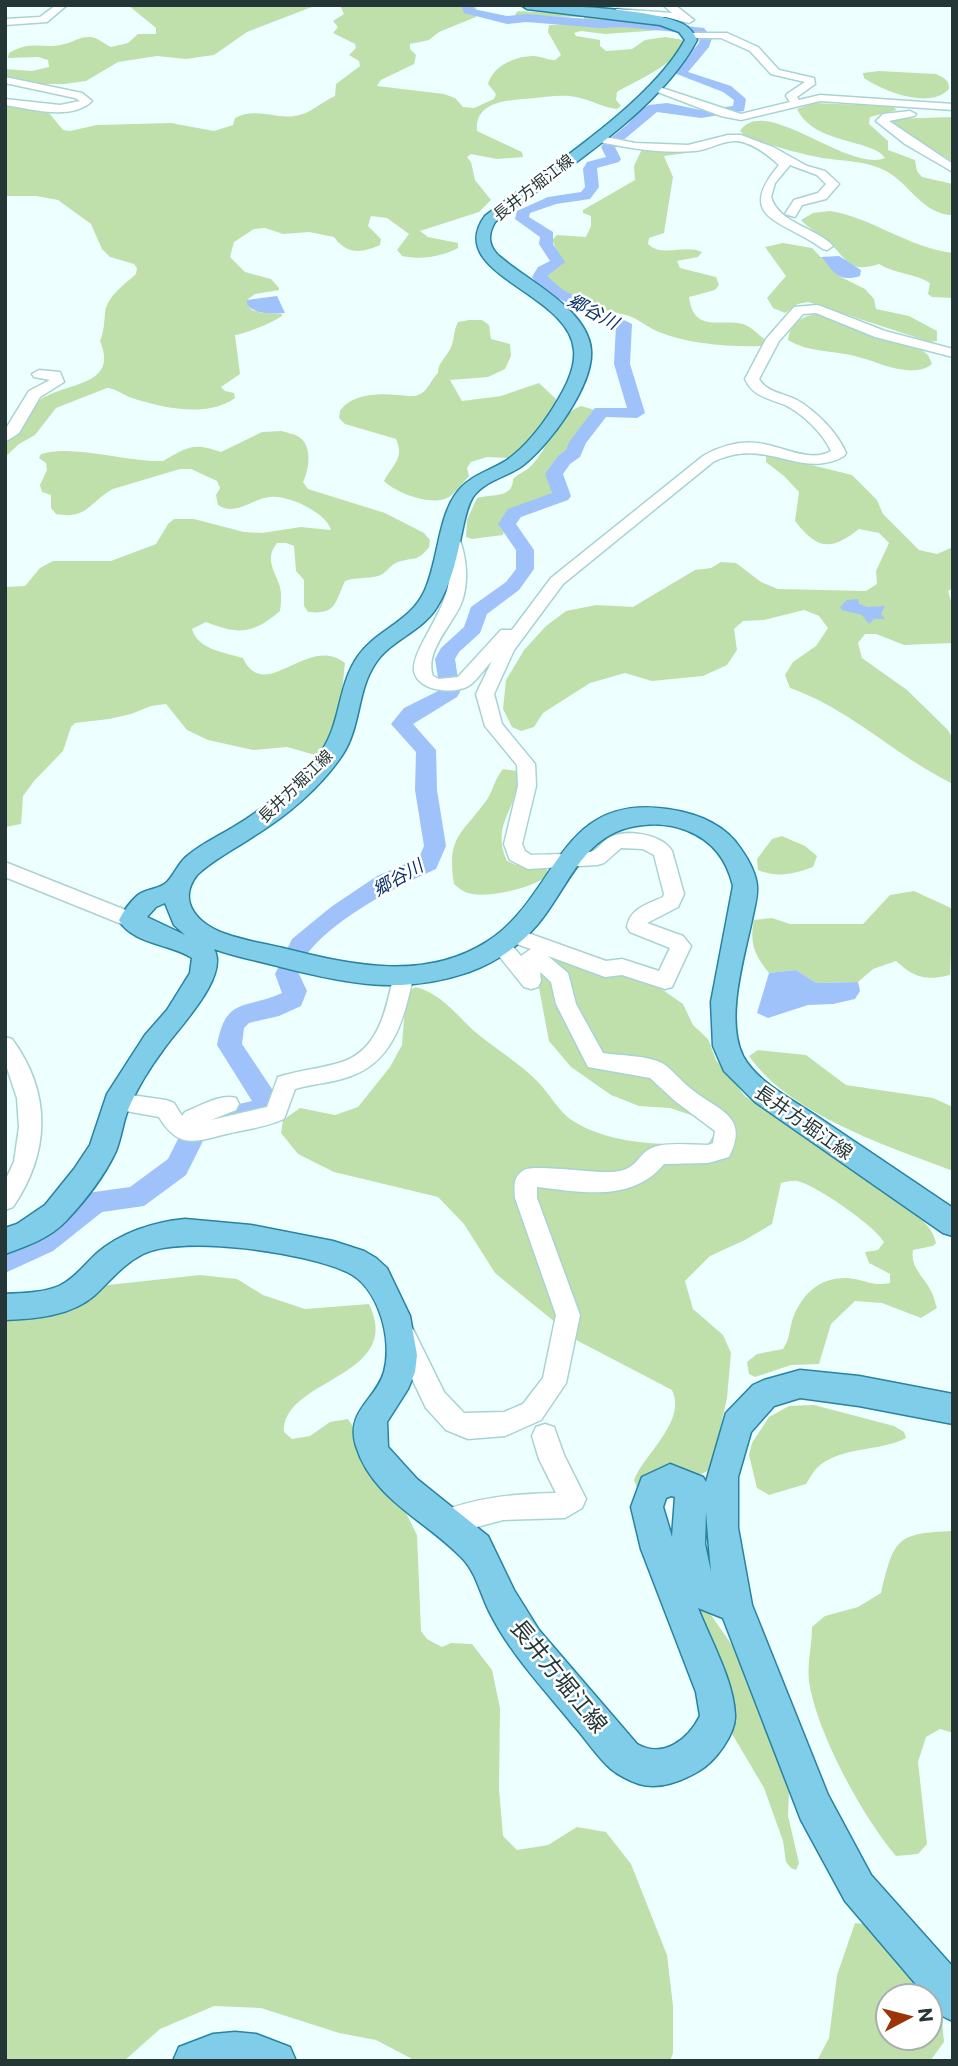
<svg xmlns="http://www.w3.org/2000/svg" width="958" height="2066" viewBox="0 0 958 2066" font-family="Commissioner,'Noto Sans JP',sans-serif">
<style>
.green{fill:#bfe0aa}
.water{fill:#9fc2fa}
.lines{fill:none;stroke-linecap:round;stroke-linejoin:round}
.river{fill:#9fc2fa;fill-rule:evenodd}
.minor-casing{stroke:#a9d3d3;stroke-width:3}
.major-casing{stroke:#2883a1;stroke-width:3}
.minor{fill:#fff;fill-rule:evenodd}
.major{fill:#7fcde9;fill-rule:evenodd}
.labels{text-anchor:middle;stroke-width:5;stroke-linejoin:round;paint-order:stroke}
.far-street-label{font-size:16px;fill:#253636;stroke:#fff}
.far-water-label{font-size:18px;font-style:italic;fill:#0a316c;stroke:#fff}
.street-label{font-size:19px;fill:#253636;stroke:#fff}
.near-street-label{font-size:23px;fill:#253636;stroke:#fff}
</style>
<rect width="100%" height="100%" fill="#eff"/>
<g class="green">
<path d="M 128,5 L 317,5 L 247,32 L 214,55 L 186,59 L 157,56 L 118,62 L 86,81 L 64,84 L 42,84 L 5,77 L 5,69 L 32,71 L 49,67 L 48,60 L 38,57 L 8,58 L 9,53 C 31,39 45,50 64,44 C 74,42 80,36 91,37 C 98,38 104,44 111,47 L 128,43 L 138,34 L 156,34 L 156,28 Z"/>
<path d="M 340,5 L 474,5 L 478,12 L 476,17 L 439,32 L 429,40 L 410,44 L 410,49 L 416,55 L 414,64 L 381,80 L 377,86 L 444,94 L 455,98 L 463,107 L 474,108 L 494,99 L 496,94 L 488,84 C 493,66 515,56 533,56 C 541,56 547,60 555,60 L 561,55 L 548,32 L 549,25 L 584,24 L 584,17 L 517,16 L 515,14 L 518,11 L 574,14 L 659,24 L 662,30 L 605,34 L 581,31 L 574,33 L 576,36 L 600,40 L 600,46 L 606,51 L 632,49 L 645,40 L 665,37 L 684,40 C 682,62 635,81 617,92 L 616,100 L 621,106 L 617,109 C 604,108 593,101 580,98 C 566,94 550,96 536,98 C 514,100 474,99 477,131 L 522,152 L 523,157 L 497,159 L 471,154 L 467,157 L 471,162 L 475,180 L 491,200 L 479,212 L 420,231 L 428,237 L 458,243 L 458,248 C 442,257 420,260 402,256 L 397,250 L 409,234 L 387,218 L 371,216 L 368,226 L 381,239 L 380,245 C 362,253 347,255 334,237 L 309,232 L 283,234 L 265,228 L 254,229 L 234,242 L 230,257 L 245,272 L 271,279 L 279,288 L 279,290 L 255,294 L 247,300 L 247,305 L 252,310 L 262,313 L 282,314 L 282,316 C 272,323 247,333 235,335 L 240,374 L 221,387 L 225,391 L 234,393 L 235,398 C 208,418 163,408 132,398 C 123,395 117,389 107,388 L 56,408 L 35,435 L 19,444 L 5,457 C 5,452 4,444 6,440 C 9,434 36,402 41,399 C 68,382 119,386 100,341 C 104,331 104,324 105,313 C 107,296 124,285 136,274 L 137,268 L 134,264 L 110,257 L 102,249 L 91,224 L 58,200 L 36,196 L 5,196 L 5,106 L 49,113 L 63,130 L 70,131 L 97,125 L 171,123 L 214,131 L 233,125 L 235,118 C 255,107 275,119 295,116 C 310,114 321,102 335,96 L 336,84 L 360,66 L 359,61 L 349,55 L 356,48 L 355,44 L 333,33 L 338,27 L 333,21 L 344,14 Z"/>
<path d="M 879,71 L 936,74 C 945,78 949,80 949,89 C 930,110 883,91 864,78 L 863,73 Z"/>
<path d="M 814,103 L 892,106 L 897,110 L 870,117 L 869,124 L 888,141 L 888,150 L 915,160 L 917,171 L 922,177 L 953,184 L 953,215 C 923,215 910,184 886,171 C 868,161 843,161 822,158 C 795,153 769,145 744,135 L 740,131 C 764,93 848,173 885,158 C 874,139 814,145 797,109 Z"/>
<path d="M 953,117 L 953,162 L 891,123 L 890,119 Z"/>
<path d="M 642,149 L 682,150 L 686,153 L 664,156 L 673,177 L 664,233 L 649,238 L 648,244 C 662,258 685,244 702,252 L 698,257 L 677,261 L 680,268 L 716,277 L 719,285 L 715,290 L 689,297 C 694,334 720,318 743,324 C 752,327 758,335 766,340 L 761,346 C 728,347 689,344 659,332 C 648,328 638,318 626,315 C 597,308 564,301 545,275 L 562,261 L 552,240 L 557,235 L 586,237 L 591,226 L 591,216 L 583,213 L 583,210 L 635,180 L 634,166 Z"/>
<path d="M 830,211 C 873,218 909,248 953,253 L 953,298 L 932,297 L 928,294 L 930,283 C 914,273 895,274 879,264 C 848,274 847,259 828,241 C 820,233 809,229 801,220 L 813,213 Z"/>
<path d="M 783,243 L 812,248 L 839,276 L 865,289 L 874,299 L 876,309 L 909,316 L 937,331 L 937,341 L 930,342 L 808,302 L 798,304 L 785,313 L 773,308 L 767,298 L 786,276 L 765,247 Z"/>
<path d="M 819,314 L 918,347 L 928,355 L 932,364 C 925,370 916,371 906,370 C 889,369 875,361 858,357 C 835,350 809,353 788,340 C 790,323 803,315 819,314 Z"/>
<path d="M 469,320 L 482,320 L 489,325 L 491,339 L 510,344 L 511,356 L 505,369 L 488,377 L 450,380 L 462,401 L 501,396 L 539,383 L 557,400 L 539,430 L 509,458 L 487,457 L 471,462 L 467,468 L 469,476 C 463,483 456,492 449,497 C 433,507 396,493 384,481 C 392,465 405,459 396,439 L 345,424 L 339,418 L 340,411 C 351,394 378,393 398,395 C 405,395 413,398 420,394 C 428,391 431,379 438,373 C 438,363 444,360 449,351 C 455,342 453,331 458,322 Z"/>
<path d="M 581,406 L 595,410 L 596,415 L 572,453 L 562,460 L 553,474 L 560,496 L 513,512 L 505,524 L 503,535 L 472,539 L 466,537 L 467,520 L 477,498 C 491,494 513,499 513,479 C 518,474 526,471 531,466 C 548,449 558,413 581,406 Z"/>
<path d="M 282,431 C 287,433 295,434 299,437 C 313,446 309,470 303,482 L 308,489 L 385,513 L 424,533 L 430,540 L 429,547 C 416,564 412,556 396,563 C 389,566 386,574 378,576 C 367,579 356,577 345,581 C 335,602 337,615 308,612 L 304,606 L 304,580 L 296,571 L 294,546 L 286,543 L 277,543 C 264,560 275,570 280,587 C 282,595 281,603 280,611 C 253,634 239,635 206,622 L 192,629 C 198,650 224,652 243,658 C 265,705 308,633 345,663 L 339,719 L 325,749 L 315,755 L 287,747 L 253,750 L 208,740 L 187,730 L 166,704 L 151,706 L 131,714 L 109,719 L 75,723 L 71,727 L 63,751 L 34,781 L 23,796 L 21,824 L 5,827 L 5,587 L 25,586 L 40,568 L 53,561 L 111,561 L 156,544 L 168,524 L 174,519 L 194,519 L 244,532 L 262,533 L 301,527 L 331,530 C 327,513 288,495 271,497 C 253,498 235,517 218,505 L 216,495 L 220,488 L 217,481 L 191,469 L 180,469 L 113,489 C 90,501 88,520 56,514 L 51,508 L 51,495 L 42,492 L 40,485 L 47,470 L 46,463 L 39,458 L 41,454 C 72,444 126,462 163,461 C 188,447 192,442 221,452 L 262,432 Z"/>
<path d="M 766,456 L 783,458 L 852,475 L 877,500 L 883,514 L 919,550 L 937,554 L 953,547 L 953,588 L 948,591 L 952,604 L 953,643 L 904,645 L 876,634 L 865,634 L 858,643 L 862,658 L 907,690 L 948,730 L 953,739 L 953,784 C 896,756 850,709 790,688 L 785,675 L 793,662 L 816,646 L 828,628 L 819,616 L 804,610 L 764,620 L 743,621 L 734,629 L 737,650 L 727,665 L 703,676 L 652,681 L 625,673 L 590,683 L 543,713 L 534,727 L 521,731 L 512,727 L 503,709 L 506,680 L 524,650 L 546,626 L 566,611 L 596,605 L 633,607 L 695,570 L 711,568 L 721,562 L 736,563 L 761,582 L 778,589 L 866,591 L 877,584 L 876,571 L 889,543 L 879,533 L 859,529 C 830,552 817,549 795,521 L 799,492 L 784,476 L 766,462 Z"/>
<path d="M 503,769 L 517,771 C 522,808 489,821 507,861 L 516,865 L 544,867 L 548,871 L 547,876 C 533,888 486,899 468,893 C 463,892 458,887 454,884 C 446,835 463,834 488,798 C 494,788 495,778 503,769 Z"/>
<path d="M 782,836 L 805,846 L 817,856 L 813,867 C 794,874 777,878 758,870 L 757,859 L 772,839 Z"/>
<path d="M 914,891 L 953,909 L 950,975 C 926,981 914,978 896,961 L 873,969 L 858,982 L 816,983 L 796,970 L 769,973 C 755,956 749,943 754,920 L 772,918 L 790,924 L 863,924 L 890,895 Z"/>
<path d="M 555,957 L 621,972 L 660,988 L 683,1004 L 693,1025 L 708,1039 L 716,1060 L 745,1096 L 916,1215 C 926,1223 933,1230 936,1243 L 933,1246 L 913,1250 C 910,1267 924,1277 931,1291 C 934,1296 935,1303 937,1308 L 921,1318 L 882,1303 L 855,1301 L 831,1324 L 819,1364 L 791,1365 L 755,1377 L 749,1374 L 747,1362 L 757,1354 L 783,1349 C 790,1339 789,1330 793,1318 C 802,1294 820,1277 847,1278 C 863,1279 874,1287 890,1283 L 890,1274 L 869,1263 L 865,1252 L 878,1250 L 884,1242 C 875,1226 816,1185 797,1181 C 793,1180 786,1182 781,1183 L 772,1224 L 745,1240 L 710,1256 L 685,1281 L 693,1309 L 723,1335 L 731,1353 L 727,1398 L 711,1469 L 692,1479 L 638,1490 L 634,1480 C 645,1453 687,1421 672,1390 L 578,1341 L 495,1273 L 464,1224 L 438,1197 L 334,1172 L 298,1154 L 281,1133 L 283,1120 L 300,1108 L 335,1115 L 358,1107 L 390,1067 L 402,1045 L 406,994 L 415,987 C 439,992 457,1015 474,1031 C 494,1048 518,1062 537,1081 C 549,1093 559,1112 573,1121 C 611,1145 665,1145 708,1144 L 715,1133 L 709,1121 L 670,1108 L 639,1106 L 611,1095 L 571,1067 L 549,1041 L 536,972 L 547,958 Z"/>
<path d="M 758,1050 L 806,1055 L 846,1085 L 933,1098 L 953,1107 L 953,1171 C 888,1146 790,1115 749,1056 Z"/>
<path d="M 200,1275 L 237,1279 L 263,1295 L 305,1309 L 369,1304 C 405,1378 282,1378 284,1432 L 292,1439 L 310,1436 L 330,1422 L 348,1419 L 398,1497 L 417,1535 L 421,1631 L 427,1639 L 442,1647 L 451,1643 L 472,1644 L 492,1670 L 500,1708 L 499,1789 L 503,1836 L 517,1850 L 548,1845 L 577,1827 L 606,1832 L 631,1864 L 667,1955 L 673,2006 L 673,2053 L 670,2061 L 416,2061 L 376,2040 L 339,2033 L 261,2008 L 214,2006 L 160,2029 L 124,2061 L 5,2061 L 5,1320 L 99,1286 Z"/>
<path d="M 814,1405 L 894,1426 L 904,1432 L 906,1438 C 879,1452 843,1446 819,1466 C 814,1470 810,1478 806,1484 L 769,1495 L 757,1488 L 749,1455 L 752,1443 L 769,1417 L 789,1406 Z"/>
<path d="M 953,1531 L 953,1733 L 940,1729 L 926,1737 L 918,1762 L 927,1844 L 918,1854 L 896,1856 C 863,1818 816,1731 809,1681 C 807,1664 812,1645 812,1627 L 825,1616 L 858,1607 L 881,1593 C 894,1539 896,1533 953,1531 Z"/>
<path d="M 675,1555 L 704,1605 L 741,1658 L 789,1791 L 788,1816 L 799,1863 L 796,1870 L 791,1868 L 786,1862 L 783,1841 L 764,1788 L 731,1732 Z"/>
<path d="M 855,1923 L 871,1925 L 927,1996 L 888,1996 L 888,2038 L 930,2038 L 930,2001 L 942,2020 L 944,2042 L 930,2061 L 817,2061 L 829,2038 L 837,1975 Z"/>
</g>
<g class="water">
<path d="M 839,256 L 861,270 L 860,276 C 837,283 834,271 821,257 Z"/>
<path d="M 277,296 L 285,313 C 271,314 257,315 247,305 L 247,300 Z"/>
<path d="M 858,599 L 859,604 L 867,607 L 885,606 L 881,614 L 885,619 L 874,619 L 869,624 L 862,615 L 842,610 L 840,607 L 847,600 Z"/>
<path d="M 796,970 L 816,983 L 858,982 L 860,991 L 855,999 L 833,1004 L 808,1005 L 768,1018 L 757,1013 L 769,973 Z"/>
</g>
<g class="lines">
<path class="river" d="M 461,5 L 473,5 L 473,9 L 507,16 L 526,14 L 601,20 L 623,19 L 704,28 L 712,38 L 709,47 L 688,72 L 731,86 L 746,99 L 744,111 L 701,118 L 657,112 L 615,147 L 621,159 L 619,162 L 597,168 L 599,187 L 590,199 L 556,204 L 530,213 L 529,217 L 553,232 L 553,244 L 565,262 L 547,276 L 563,290 L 632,324 L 630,364 L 645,413 L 637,418 L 606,417 L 586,443 L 580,457 L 570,464 L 563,474 L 571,496 L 568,500 L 521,517 L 516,524 L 534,550 L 534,569 L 519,590 L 487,614 L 480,633 L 459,652 L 455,659 L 460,692 L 457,697 L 413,724 L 436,750 L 437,790 L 446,846 L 436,869 C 395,887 341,915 311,949 C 305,955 302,966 299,974 L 307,991 L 301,1006 L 279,1016 L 249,1023 L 244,1028 L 242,1044 L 278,1098 L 271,1116 L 208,1131 L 186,1175 L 144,1206 L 102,1212 L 53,1251 L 5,1273 L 5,1248 L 33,1235 L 87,1193 L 130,1187 L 168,1159 L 190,1115 L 252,1101 L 217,1045 C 226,996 244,1010 282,993 L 275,974 L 292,939 L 331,907 L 377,876 L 419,858 L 424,846 L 415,790 L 416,752 L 391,724 L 404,708 L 440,690 L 435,659 L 441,648 L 464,627 L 471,607 L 506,582 L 516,569 L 516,550 L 498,524 L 508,509 L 552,493 L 545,474 L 558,456 L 566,450 L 569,442 L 595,408 L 627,408 L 614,364 L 616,326 L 553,296 L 534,280 L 532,277 L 538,267 L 550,261 L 539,244 L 540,237 L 515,219 L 517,211 L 548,197 L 581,192 L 585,187 L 583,169 L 587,162 L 606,157 L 601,147 L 603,144 L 628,124 L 640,110 L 649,105 L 667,103 L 701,110 L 733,106 L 734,100 L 723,92 L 674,73 L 699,43 L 700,38 L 697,34 L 623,27 L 601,28 L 526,22 L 507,24 L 464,13 Z"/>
<defs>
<g id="minor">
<path d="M 56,5 L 67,5 L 47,22 L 5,25 L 5,19 L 40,17 Z"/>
<path d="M 663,5 L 675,5 L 694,20 L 689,23 L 666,17 L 617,15 L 612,12 L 617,9 L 672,13 Z"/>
<path d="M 690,33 L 727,33 L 758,47 L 779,70 L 814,78 L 815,84 L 797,97 L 799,100 L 820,95 L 953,104 L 953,110 L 820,101 L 741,120 L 721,116 L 647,88 L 656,86 L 741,114 L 790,102 L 786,96 L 787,94 L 805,82 L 771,74 L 750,51 L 721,38 L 686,38 L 685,36 Z"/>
<path d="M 5,77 L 82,93 L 92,101 C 72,121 31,109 5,105 L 5,99 L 60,105 L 80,101 L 75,98 L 5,83 Z"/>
<path d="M 910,111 L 916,114 L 914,116 L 889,121 L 953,164 L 953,172 L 905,144 L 876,121 L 883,114 Z"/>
<path d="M 596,135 L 635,143 L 688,145 L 728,135 L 741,135 L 773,147 L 807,166 L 825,171 L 839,184 L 826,199 L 802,205 L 795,217 L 785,214 L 794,200 L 818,193 L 826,184 L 817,175 L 790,165 L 775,183 L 771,197 C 779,224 816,227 833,246 L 827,250 L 823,249 C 785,220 733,220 779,165 C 767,154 753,143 737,141 C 722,140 709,150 695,151 C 660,154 625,148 592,140 L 590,138 Z"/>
<path d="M 818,305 L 885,331 L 953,349 L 953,357 L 875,337 L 816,313 L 803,314 L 779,341 L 759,379 C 767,393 784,393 797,400 C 817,412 837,432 846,453 L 844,456 C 801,481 765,435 713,462 L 563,584 L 514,650 L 494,694 L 502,724 L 535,764 L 536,786 L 522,844 L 525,851 L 531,855 C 544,854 583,855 593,851 C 599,848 604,840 610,837 C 627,829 662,834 672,851 L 684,894 L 678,907 L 647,923 L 683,936 L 691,946 L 672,987 L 665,989 L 622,975 L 605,977 L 548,956 L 568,973 L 576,1004 L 603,1053 C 620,1056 646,1055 662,1063 C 672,1069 681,1081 690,1088 C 718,1111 750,1115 729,1157 L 708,1163 L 664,1164 C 632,1203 581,1192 537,1187 L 537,1198 L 580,1315 L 566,1383 L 541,1420 L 505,1436 L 468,1439 L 446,1430 L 426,1408 L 392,1337 L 395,1329 L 404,1326 L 413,1329 L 444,1392 L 464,1413 L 504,1412 L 523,1404 L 543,1378 L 556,1315 L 515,1198 C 514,1187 513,1176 524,1170 C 534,1164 593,1173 610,1172 C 640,1171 635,1154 654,1147 C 670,1142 692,1145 708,1145 L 713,1143 L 715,1131 L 675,1101 L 650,1078 L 588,1067 L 556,1004 L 551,982 L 540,972 L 541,981 L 538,987 L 531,989 L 524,987 L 490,945 L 493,940 L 500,937 L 507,939 L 504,935 L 507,930 L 514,928 L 606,961 L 622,959 L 659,971 L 670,948 L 630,932 L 627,927 C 630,908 648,904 663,897 L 664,894 L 654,855 L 643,849 L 621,848 L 604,863 L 597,865 L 528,869 L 510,860 L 504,844 L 518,786 L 517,765 L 485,726 L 476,694 L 492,661 C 485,668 478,679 470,685 C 456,695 418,692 414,671 C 413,661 419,649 424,640 C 443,604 459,581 443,538 L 451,533 L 459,538 C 467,558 469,584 461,604 C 452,625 424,652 433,676 L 439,679 L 458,677 L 501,630 L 512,630 L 551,578 L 703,456 C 719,447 737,441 756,443 C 779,444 809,464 831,451 C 823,433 803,414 785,405 C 769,398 753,397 745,379 L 766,339 L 794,307 ZM 508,941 L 531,949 L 521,956 Z"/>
<path d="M 39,370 L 60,372 L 64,382 L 40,397 L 19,433 L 5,442 L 5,430 L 29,391 L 50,380 L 34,377 L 32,374 Z"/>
<path d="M 5,862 L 138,915 L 141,920 L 138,925 L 131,927 L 124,925 L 5,877 Z"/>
<path d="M 403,970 L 410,972 L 413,978 C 404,1019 393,1063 348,1077 C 331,1083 312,1084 295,1089 L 284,1119 C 266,1127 249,1129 231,1133 C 198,1140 180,1152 159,1117 L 109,1108 L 106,1102 L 109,1096 L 117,1093 L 166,1100 L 174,1103 L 182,1116 L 185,1112 C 200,1106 221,1093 236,1098 L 239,1104 L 236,1110 L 211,1120 L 267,1107 L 278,1077 C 299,1070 321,1069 342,1062 C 378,1050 386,1011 393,978 L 396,972 Z"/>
<path d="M 5,1037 L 12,1039 C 52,1093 50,1153 13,1207 L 5,1210 L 5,1181 L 14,1162 L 19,1127 L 17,1098 L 5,1062 Z"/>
<path d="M 545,1424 L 554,1427 L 564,1455 L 586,1499 L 582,1508 L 565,1518 L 503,1520 L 447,1535 L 438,1531 L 434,1522 L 438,1513 C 476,1497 515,1494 556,1493 L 539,1459 L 532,1436 L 536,1427 Z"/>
</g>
<g id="major">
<path d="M 521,5 C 559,5 650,8 683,24 C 690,28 694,33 697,40 C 659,112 560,172 495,222 C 488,234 488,244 497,254 C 525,280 588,308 591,350 C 594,385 549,446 522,466 C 507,477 485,480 473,497 C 466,508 464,524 461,537 C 456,561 450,586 437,607 C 422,632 390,640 375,664 C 357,691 361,726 343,754 C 322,786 287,816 254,836 C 235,849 214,859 197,875 C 176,902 199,925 226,934 C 245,941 267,944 287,949 C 354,966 426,981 488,941 C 558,896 558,793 667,809 C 696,813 725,824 741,849 C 748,859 756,873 757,886 C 758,897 754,909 752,920 C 744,958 725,1020 743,1056 C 758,1084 799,1103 824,1121 C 867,1150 910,1179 953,1208 L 953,1236 L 943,1233 L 755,1102 L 724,1071 L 713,1046 L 711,1002 L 733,886 C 727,860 713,841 688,831 C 672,824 653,823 636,826 C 582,835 569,887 538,924 C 519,946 497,962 469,972 C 402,995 348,984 281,967 C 259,961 236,957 214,949 C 230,977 178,1028 163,1050 C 151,1066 138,1087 130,1105 C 123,1120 122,1136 116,1151 C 105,1175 84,1202 66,1221 C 50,1238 27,1246 5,1254 L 5,1228 L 17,1224 L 45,1205 L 74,1169 L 90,1145 L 107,1094 L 145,1035 L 167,1010 L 190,973 L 192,958 C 171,944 132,944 119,920 C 123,912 131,901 138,895 C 146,889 160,889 167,882 C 174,875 178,864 186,857 C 201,844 219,836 235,826 C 265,808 293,784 316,758 C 342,729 336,687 358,656 C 377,629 411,622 425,590 C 438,561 438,520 455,495 C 469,475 488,472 507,460 C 525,447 541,427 553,408 C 563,392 576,370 574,350 C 569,292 443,274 485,216 C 545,170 649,105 685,40 L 679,32 L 660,25 L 527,9 ZM 165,903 L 174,925 L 185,935 L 147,917 L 156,907 Z"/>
<path d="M 185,1219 L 251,1225 L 333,1241 L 364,1251 L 376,1258 L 387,1268 L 410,1316 L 417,1355 L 415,1372 L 408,1389 L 387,1422 L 388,1447 L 417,1479 L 488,1536 L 514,1590 L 539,1630 L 637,1744 C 663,1759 688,1740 700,1716 L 696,1692 L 641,1549 L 631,1507 L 642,1477 L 670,1464 L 703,1477 L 706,1482 L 726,1413 L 753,1385 L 764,1380 L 800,1370 L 859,1376 L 953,1394 L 953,1424 L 859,1406 L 800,1398 L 774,1406 L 751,1432 L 738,1477 L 738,1528 L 752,1605 L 828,1795 L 871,1875 L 953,1967 L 953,2021 C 941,2016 930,2010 930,1996 L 926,1996 L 845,1901 L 801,1820 L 723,1618 L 698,1608 C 710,1639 734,1681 735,1715 C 736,1734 715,1762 699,1771 C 682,1781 659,1790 639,1784 C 630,1781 618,1775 611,1769 C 597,1757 586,1739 574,1726 C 545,1690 512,1656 491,1615 C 481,1597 477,1574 463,1559 C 427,1521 372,1499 356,1446 C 345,1411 376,1400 384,1372 C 393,1340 379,1287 347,1272 C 307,1253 183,1234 143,1254 C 123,1264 111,1280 95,1295 C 71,1316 35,1319 5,1320 L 5,1294 C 22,1293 43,1293 59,1286 C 74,1279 84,1265 96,1254 C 120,1233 153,1222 185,1219 ZM 671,1496 L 675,1497 L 672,1537 L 663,1507 L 666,1498 ZM 706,1512 L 711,1572 L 705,1544 Z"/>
<path d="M 235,2032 L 256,2034 L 290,2047 L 296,2061 L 173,2061 L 179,2047 L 213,2034 Z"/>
</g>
</defs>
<use href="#minor" class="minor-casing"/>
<use href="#major" class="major-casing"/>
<use href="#minor" class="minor"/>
<use href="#major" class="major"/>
</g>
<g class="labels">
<g class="far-street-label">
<text transform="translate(533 187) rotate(-38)" y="6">長井方堀江線</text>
<text transform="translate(295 786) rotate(-44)" y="6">長井方堀江線</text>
</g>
<g class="far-water-label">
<text transform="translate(593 312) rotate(28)" y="6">郷谷川</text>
<text transform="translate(398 878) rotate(-30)" y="6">郷谷川</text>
</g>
<g class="street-label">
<text transform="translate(804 1122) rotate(35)" y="7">長井方堀江線</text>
</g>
<g class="near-street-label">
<text transform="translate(559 1676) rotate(51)" y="8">長井方堀江線</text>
</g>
</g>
<rect width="958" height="2066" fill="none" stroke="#253636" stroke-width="14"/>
<g transform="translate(909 2017) rotate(83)"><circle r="33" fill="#ffffff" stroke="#a8afaf" stroke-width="2"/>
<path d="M0-5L12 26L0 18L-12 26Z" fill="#9b3509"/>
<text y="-10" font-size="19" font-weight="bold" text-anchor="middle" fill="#253636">N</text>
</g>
</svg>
